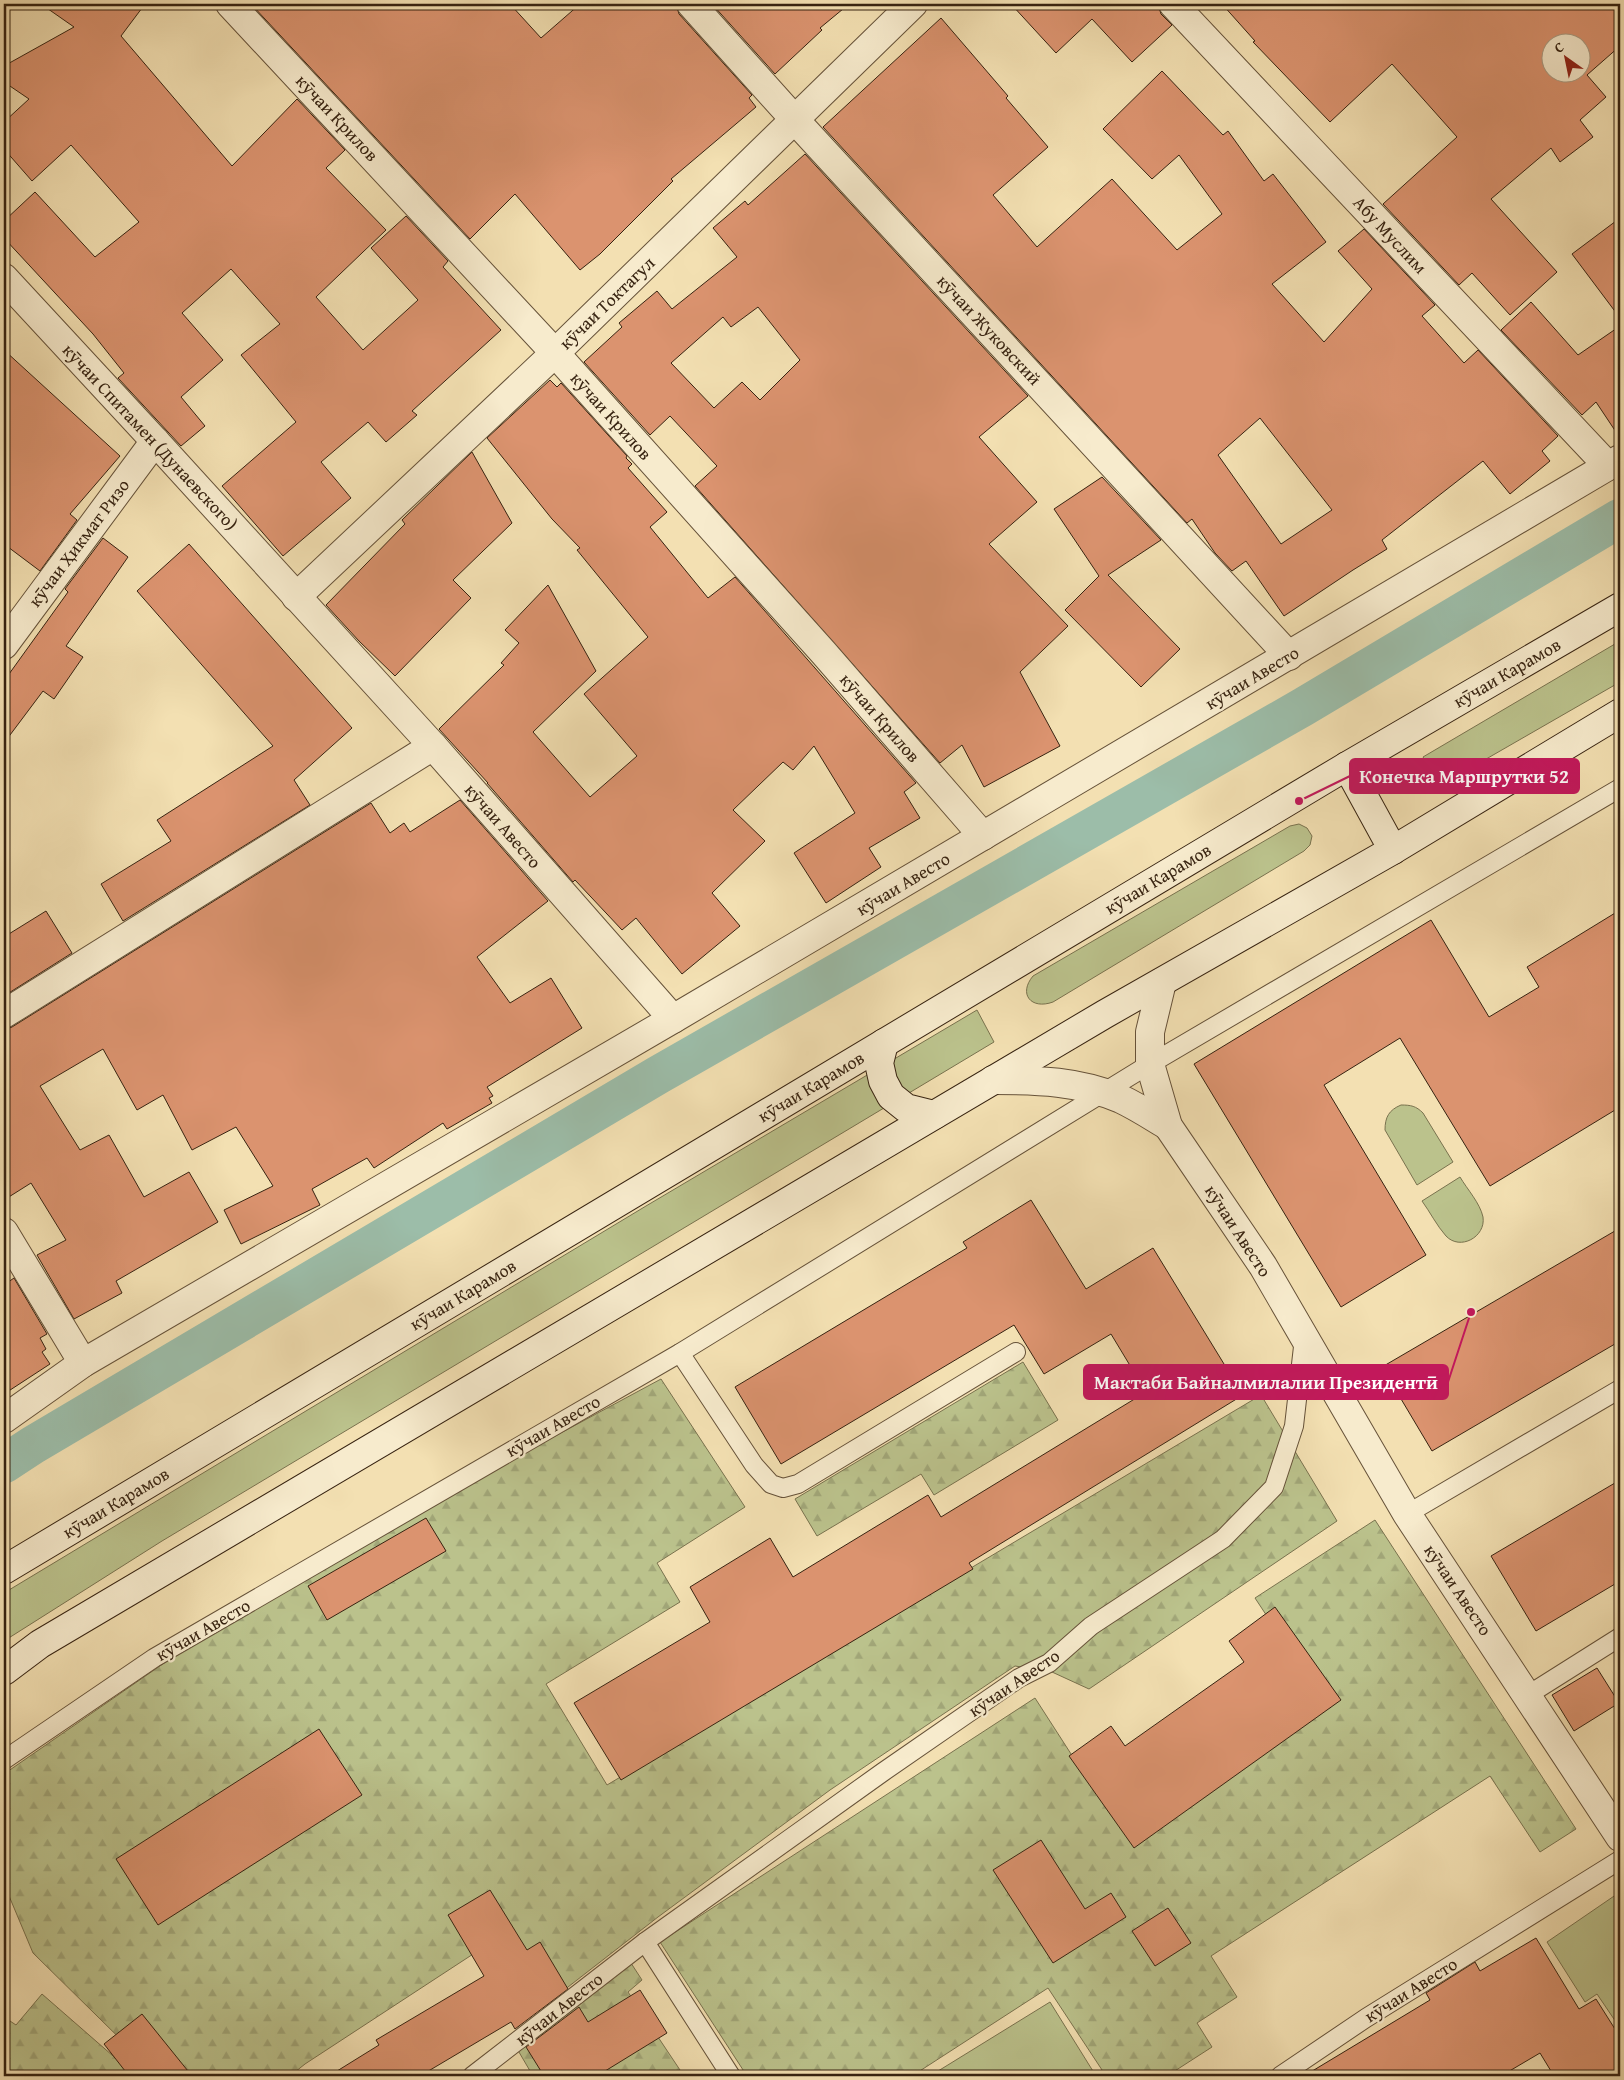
<svg xmlns="http://www.w3.org/2000/svg" width="1624" height="2080" viewBox="0 0 1624 2080" font-family="'Gentium Book Plus',serif">
<style>
.grass{fill:#bbc28c;stroke:#79724e}
.forest{fill:url(#forest-firs);stroke:#79724e}
.lines{fill:none;stroke-linecap:round;stroke-linejoin:round}
.canal{stroke:#9cbda9;stroke-width:39}
.building{fill:#db936f;stroke:#372311;fill-rule:evenodd}
.service-casing{stroke:#665239;stroke-width:20}
.minor-casing{stroke:#665239;stroke-width:30}
.secondary-casing{stroke:#372311;stroke-width:30}
.service{stroke:#f7ebcd;stroke-width:18}
.minor{stroke:#f7ebcd;stroke-width:28}
.secondary{stroke:#f7ebcd;stroke-width:28}
.labels{text-anchor:middle;stroke-width:4.5;stroke-linejoin:round;paint-order:stroke}
.street-label{font-size:18px;fill:#372311;stroke:#f7ebcd}
.leader{fill:none;stroke:#c2185b;stroke-width:2}
.callout-dot{fill:#c2185b;stroke:#f7ebcd;stroke-width:2}
.callout{fill:#c2185b;stroke:#c2185b;stroke-width:2}
.callout-label{font-size:19px;text-anchor:middle;font-weight:bold;fill:#fff}
</style>
<defs>
<pattern id="forest-firs" width="22" height="20" patternUnits="userSpaceOnUse" patternTransform="scale(1.25)"><rect width="22" height="20" fill="#bbc28c"/><path d="M5 1l3.5 6h-7zM16 11l3.5 6h-7z" fill="#a1a678"/></pattern>
</defs>
<rect width="100%" height="100%" fill="#f3e0b2"/>
<filter id="stains"><feTurbulence type="fractalNoise" baseFrequency=".004" numOctaves="4"/><feColorMatrix values="0 0 0 0 .2 0 0 0 0 .09 0 0 0 0 .02 0 0 0 .5 -.17"/></filter>
<radialGradient id="worn" r=".72"><stop offset=".6" stop-color="#630" stop-opacity="0"/><stop offset="1" stop-color="#630" stop-opacity=".3"/></radialGradient>
<g class="grass">
<path d="M 1620,641 L 1620,682 L 1441,785 L 1423,757 Z"/>
<path d="M 1299,824 L 1307,828 L 1312,836 L 1310,845 L 1304,851 L 1053,1002 C 1031,1010 1018,994 1033,976 L 1290,826 Z"/>
<path d="M 977,1010 L 994,1042 L 162,1541 L 4,1641 L 4,1593 L 646,1206 Z"/>
<path d="M 1401,1105 C 1411,1105 1416,1106 1423,1113 L 1453,1162 L 1417,1185 L 1385,1130 C 1385,1117 1389,1110 1401,1105 Z"/>
<path d="M 1460,1177 C 1467,1189 1480,1203 1483,1217 C 1486,1237 1460,1251 1446,1236 C 1437,1226 1430,1212 1422,1201 Z"/>
<path d="M 1620,1892 L 1620,2028 L 1597,1994 L 1585,2002 L 1547,1942 Z"/>
<path d="M 1050,2002 L 1096,2076 L 930,2076 Z"/>
</g>
<g class="forest">
<path d="M 1023,1362 L 1058,1420 L 934,1495 L 921,1474 L 817,1536 L 795,1499 Z"/>
<path d="M 661,1379 L 745,1507 L 657,1563 L 680,1602 L 546,1684 L 607,1785 L 1261,1395 L 1337,1521 L 1089,1689 L 1052,1672 L 1015,1666 L 830,1790 L 658,1917 L 541,2008 L 490,1943 L 305,2064 L 290,2076 L 158,2076 L 33,1953 L 4,1884 L 4,1774 L 271,1589 Z"/>
<path d="M 1375,1520 L 1576,1829 L 1540,1852 L 1490,1776 L 1211,1956 L 1237,1997 L 1197,2023 L 1212,2047 L 1167,2076 L 1106,2076 L 1048,1988 L 912,2076 L 747,2076 L 660,1942 L 1035,1698 L 1091,1785 L 1292,1654 L 1255,1598 Z"/>
<path d="M 629,1960 L 642,1980 L 628,1992 L 684,2076 L 533,2076 L 516,2047 Z"/>
<path d="M 42,1994 L 136,2076 L 4,2076 L 4,2017 L 16,2025 Z"/>
</g>
<g class="lines">
<path class="canal" d="M 4,1464 L 33,1445 L 658,1075 L 1303,707 L 1620,518"/>
</g>
<g class="building">
<path d="M 41,4 L 145,4 L 121,36 L 232,166 L 297,99 L 345,150 L 326,168 L 386,230 L 316,297 L 363,350 L 418,300 L 371,248 L 406,216 L 448,261 L 443,267 L 501,330 L 412,411 L 417,415 L 386,442 L 368,422 L 321,462 L 351,498 L 283,556 L 222,486 L 296,422 L 241,355 L 280,324 L 231,269 L 182,313 L 223,360 L 181,397 L 205,426 L 181,446 L 118,378 L 124,373 L 93,334 L 4,238 L 4,221 L 35,192 L 95,257 L 139,222 L 71,145 L 32,181 L 4,149 L 4,122 L 29,99 L 4,82 L 4,66 L 74,27 Z"/>
<path d="M 251,4 L 510,4 L 541,38 L 580,4 L 676,4 L 679,14 L 752,95 L 749,98 L 756,107 L 671,179 L 673,181 L 600,254 L 580,270 L 515,194 L 470,239 Z"/>
<path d="M 712,4 L 849,4 L 820,28 L 822,30 L 775,74 Z"/>
<path d="M 1011,4 L 1158,4 L 1161,14 L 1172,25 L 1132,62 L 1092,19 L 1056,53 Z"/>
<path d="M 1222,4 L 1620,4 L 1620,46 L 1587,75 L 1606,97 L 1580,120 L 1593,137 L 1560,162 L 1551,148 L 1491,199 L 1557,272 L 1510,315 L 1472,273 L 1459,285 L 1383,204 L 1457,137 L 1392,64 L 1330,122 L 1253,42 L 1255,41 ZM 1552,42 L 1582,42 L 1582,72 L 1552,72 Z"/>
<path d="M 941,18 L 1008,96 L 1006,98 L 1048,147 L 993,195 L 1037,247 L 1112,179 L 1177,250 L 1222,214 L 1179,155 L 1152,179 L 1103,129 L 1162,71 L 1223,135 L 1228,131 L 1264,181 L 1273,174 L 1326,242 L 1272,284 L 1324,342 L 1372,289 L 1338,251 L 1364,229 L 1435,305 L 1422,316 L 1464,363 L 1478,350 L 1558,436 L 1542,451 L 1550,461 L 1510,494 L 1483,461 L 1382,540 L 1387,549 L 1353,570 L 1284,616 L 1246,561 L 1232,571 L 1215,553 L 1192,519 L 1187,523 L 823,127 ZM 1260,418 L 1332,510 L 1281,544 L 1218,455 Z"/>
<path d="M 805,154 L 1028,396 L 979,437 L 1037,502 L 989,544 L 1068,626 L 1020,672 L 1060,746 L 984,787 L 962,745 L 940,763 L 695,486 L 717,466 L 670,416 L 650,435 L 584,362 L 622,327 L 619,323 L 657,291 L 672,309 L 737,257 L 713,228 L 745,201 L 748,205 ZM 758,307 L 800,360 L 760,400 L 742,382 L 714,408 L 671,363 L 723,317 L 731,327 Z"/>
<path d="M 1620,218 L 1620,318 L 1572,254 Z"/>
<path d="M 1531,302 L 1578,355 L 1620,326 L 1620,438 L 1596,402 L 1582,415 L 1501,330 Z"/>
<path d="M 4,350 L 120,456 L 70,514 L 77,520 L 40,571 L 4,544 Z"/>
<path d="M 550,380 L 557,387 L 561,383 L 627,456 L 626,458 L 632,464 L 628,468 L 667,512 L 650,527 L 708,598 L 735,577 L 916,783 L 904,792 L 920,818 L 869,848 L 881,867 L 826,903 L 794,853 L 855,813 L 814,746 L 793,770 L 783,762 L 733,810 L 765,841 L 712,893 L 740,926 L 682,974 L 636,918 L 622,930 L 575,880 L 573,882 L 487,783 L 488,783 L 439,729 L 504,665 L 501,663 L 519,643 L 505,630 L 548,585 L 596,671 L 533,732 L 590,797 L 637,756 L 584,694 L 648,637 L 577,550 L 580,548 L 552,519 L 487,438 Z"/>
<path d="M 472,452 L 512,523 L 453,580 L 471,598 L 395,676 L 359,641 L 326,605 L 405,524 L 402,520 Z"/>
<path d="M 1102,477 L 1161,540 L 1108,575 L 1180,649 L 1141,687 L 1065,610 L 1099,576 L 1054,509 Z"/>
<path d="M 103,538 L 128,557 L 66,646 L 83,657 L 54,699 L 43,691 L 4,743 L 4,681 L 68,592 L 65,589 Z"/>
<path d="M 189,544 L 352,728 L 294,780 L 310,805 L 123,921 L 101,884 L 171,841 L 157,820 L 273,746 L 137,591 Z"/>
<path d="M 460,800 L 548,901 L 477,957 L 510,1003 L 551,978 L 582,1028 L 487,1087 L 493,1096 L 489,1098 L 492,1103 L 447,1129 L 443,1123 L 374,1168 L 367,1158 L 312,1189 L 320,1205 L 241,1244 L 224,1210 L 273,1186 L 236,1127 L 192,1150 L 163,1095 L 137,1110 L 103,1049 L 40,1086 L 80,1150 L 109,1135 L 144,1197 L 189,1172 L 218,1222 L 116,1281 L 122,1293 L 74,1319 L 37,1255 L 66,1240 L 31,1183 L 4,1200 L 4,1030 L 12,1027 L 371,803 L 390,833 L 404,823 L 410,832 Z"/>
<path d="M 1620,910 L 1620,1107 L 1490,1186 L 1400,1038 L 1324,1085 L 1426,1255 L 1341,1307 L 1194,1064 L 1431,920 L 1489,1017 L 1539,987 L 1527,967 Z"/>
<path d="M 46,911 L 72,953 L 4,996 L 4,937 Z"/>
<path d="M 1031,1200 L 1086,1289 L 1153,1248 L 1243,1395 L 969,1563 L 973,1569 L 621,1780 L 574,1703 L 710,1622 L 690,1587 L 770,1538 L 793,1577 L 928,1495 L 941,1517 L 1146,1392 L 1111,1334 L 1044,1374 L 1014,1325 L 781,1464 L 735,1387 L 967,1248 L 963,1242 Z"/>
<path d="M 1620,1228 L 1620,1341 L 1432,1451 L 1382,1367 Z"/>
<path d="M 14,1278 L 47,1334 L 40,1338 L 46,1349 L 42,1352 L 50,1364 L 4,1394 L 4,1285 Z"/>
<path d="M 1620,1480 L 1620,1581 L 1536,1631 L 1491,1556 Z"/>
<path d="M 426,1518 L 446,1551 L 327,1620 L 308,1586 Z"/>
<path d="M 1275,1607 L 1341,1700 L 1134,1848 L 1069,1756 L 1111,1726 L 1125,1746 L 1244,1662 L 1229,1641 Z"/>
<path d="M 1597,1668 L 1619,1703 L 1574,1731 L 1552,1695 Z"/>
<path d="M 319,1729 L 362,1795 L 158,1925 L 116,1859 Z"/>
<path d="M 1041,1840 L 1085,1909 L 1111,1893 L 1126,1917 L 1053,1963 L 993,1870 Z"/>
<path d="M 490,1890 L 527,1950 L 540,1942 L 568,1989 L 515,2029 L 511,2022 L 420,2076 L 329,2076 L 379,2045 L 376,2040 L 484,1976 L 448,1915 Z"/>
<path d="M 1168,1908 L 1191,1943 L 1155,1966 L 1132,1931 Z"/>
<path d="M 1536,1938 L 1579,2009 L 1596,1999 L 1620,2037 L 1620,2076 L 1554,2076 L 1540,2053 L 1501,2076 L 1304,2076 L 1430,2000 L 1426,1993 L 1475,1962 L 1480,1971 Z"/>
<path d="M 640,1990 L 667,2033 L 597,2076 L 544,2076 L 526,2047 L 579,2007 L 588,2022 Z"/>
<path d="M 142,2014 L 192,2076 L 129,2076 L 104,2044 Z"/>
</g>
<g class="lines">
<defs>
<g id="service">
<path d="M 680,1353 L 754,1465 L 771,1484 L 783,1488 L 798,1484 L 1016,1352"/>
<path d="M 1407,1514 L 1620,1389"/>
<path d="M 1528,1695 L 1620,1637"/>
<path d="M 4,1760 L 154,1658 L 680,1353 L 1140,1070 L 1620,788"/>
<path d="M 645,1942 L 731,2076"/>
<path d="M 472,2076 L 645,1942 L 883,1772 L 1019,1678 L 1049,1663 L 1091,1626 L 1223,1539 L 1274,1487 L 1294,1426 L 1304,1338"/>
<path d="M 1280,2076 L 1366,2018 L 1620,1860"/>
</g>
<g id="minor">
<path d="M 230,4 L 555,353 L 823,652 L 983,836"/>
<path d="M 691,4 L 795,120 L 1289,656"/>
<path d="M 1173,4 L 1608,466"/>
<path d="M 4,278 L 155,441 L 433,746 L 673,1019 L 1620,459"/>
<path d="M 296,597 L 555,353 L 913,4"/>
<path d="M 4,645 L 155,441"/>
<path d="M 1162,982 L 1150,1032 L 1150,1064 L 1168,1126 L 1263,1266 L 1407,1514 L 1620,1837"/>
<path d="M 4,1014 L 433,746"/>
<path d="M 993,1080 C 1037,1080 1080,1081 1121,1099 C 1138,1107 1153,1117 1168,1126"/>
<path d="M 4,1232 L 83,1363"/>
<path d="M 4,1419 L 83,1363 L 673,1019"/>
</g>
<g id="secondary">
<path d="M 1347,766 L 1393,850"/>
<path d="M 884,1043 L 879,1063 L 883,1081 L 891,1096 L 906,1108 L 934,1115"/>
<path d="M 4,1570 L 1347,766 L 1620,607"/>
<path d="M 4,1671 L 40,1644 L 1105,1014 L 1393,850 L 1620,713"/>
</g>
</defs>
<use href="#service" class="service-casing"/>
<use href="#minor" class="minor-casing"/>
<use href="#secondary" class="secondary-casing"/>
<use href="#service" class="service"/>
<use href="#minor" class="minor"/>
<use href="#secondary" class="secondary"/>
</g>
<g class="labels">
<g class="street-label">
<text transform="translate(337 118) rotate(47)" y="6">кӯчаи Крилов</text>
<text transform="translate(1390 235) rotate(47)" y="6">Абу Муслим</text>
<text transform="translate(607 303) rotate(-44)" y="6">кӯчаи Токтагул</text>
<text transform="translate(989 330) rotate(47)" y="6">кӯчаи Жуковский</text>
<text transform="translate(611 416) rotate(48)" y="6">кӯчаи Крилов</text>
<text transform="translate(150 437) rotate(47)" y="6">кӯчаи Спитамен (Дунаевского)</text>
<text transform="translate(79 543) rotate(-53)" y="6">кӯчаи Ҳикмат Ризо</text>
<text transform="translate(1507 673) rotate(-30)" y="6">кӯчаи Карамов</text>
<text transform="translate(1252 678) rotate(-31)" y="6">кӯчаи Авесто</text>
<text transform="translate(880 718) rotate(49)" y="6">кӯчаи Крилов</text>
<text transform="translate(503 826) rotate(49)" y="6">кӯчаи Авесто</text>
<text transform="translate(1158 879) rotate(-31)" y="6">кӯчаи Карамов</text>
<text transform="translate(903 884) rotate(-31)" y="6">кӯчаи Авесто</text>
<text transform="translate(811 1087) rotate(-31)" y="6">кӯчаи Карамов</text>
<text transform="translate(1238 1231) rotate(57)" y="6">кӯчаи Авесто</text>
<text transform="translate(463 1295) rotate(-31)" y="6">кӯчаи Карамов</text>
<text transform="translate(553 1426) rotate(-30)" y="6">кӯчаи Авесто</text>
<text transform="translate(116 1503) rotate(-31)" y="6">кӯчаи Карамов</text>
<text transform="translate(1458 1590) rotate(56)" y="6">кӯчаи Авесто</text>
<text transform="translate(203 1630) rotate(-30)" y="6">кӯчаи Авесто</text>
<text transform="translate(1014 1683) rotate(-34)" y="6">кӯчаи Авесто</text>
<text transform="translate(1411 1990) rotate(-32)" y="6">кӯчаи Авесто</text>
<text transform="translate(559 2009) rotate(-38)" y="6">кӯчаи Авесто</text>
</g>
</g>
<path class="leader" d="M1299 801L1350 776M1471 1312L1448 1382"/>
<g class="callout-dot">
<circle cx="1299" cy="801" r="5"/>
<circle cx="1471" cy="1312" r="5"/>
</g>
<g class="callout">
<rect x="1350" y="759" width="229" height="34" rx="5"/>
<rect x="1084" y="1365" width="364" height="34" rx="5"/>
</g>
<g class="callout-label">
<text x="1464" y="783">Конечка Маршрутки 52</text>
<text x="1266" y="1389">Мактаби Байналмилалии Президентӣ</text>
</g>
<rect width="1624" height="2080" fill="none" stroke="#f3e0b2" stroke-width="20"/>
<rect x="5" y="5" width="1614" height="2070" fill="none" stroke="#372311" stroke-width="2.5"/>
<rect x="10" y="10" width="1604" height="2060" fill="none" stroke="#372311"/>
<g transform="translate(1566 58) rotate(327)"><circle r="24" fill="#f7ebcd" stroke="#aa9b82"/>
<path d="M0-4L9 19L0 12L-9 19Z" fill="#8f2418"/>
<text y="-8" font-size="14" font-weight="bold" text-anchor="middle" fill="#372311">С</text>
</g>
<rect width="100%" height="100%" filter="url(#stains)"/>
<rect width="100%" height="100%" fill="url(#worn)"/>
</svg>
